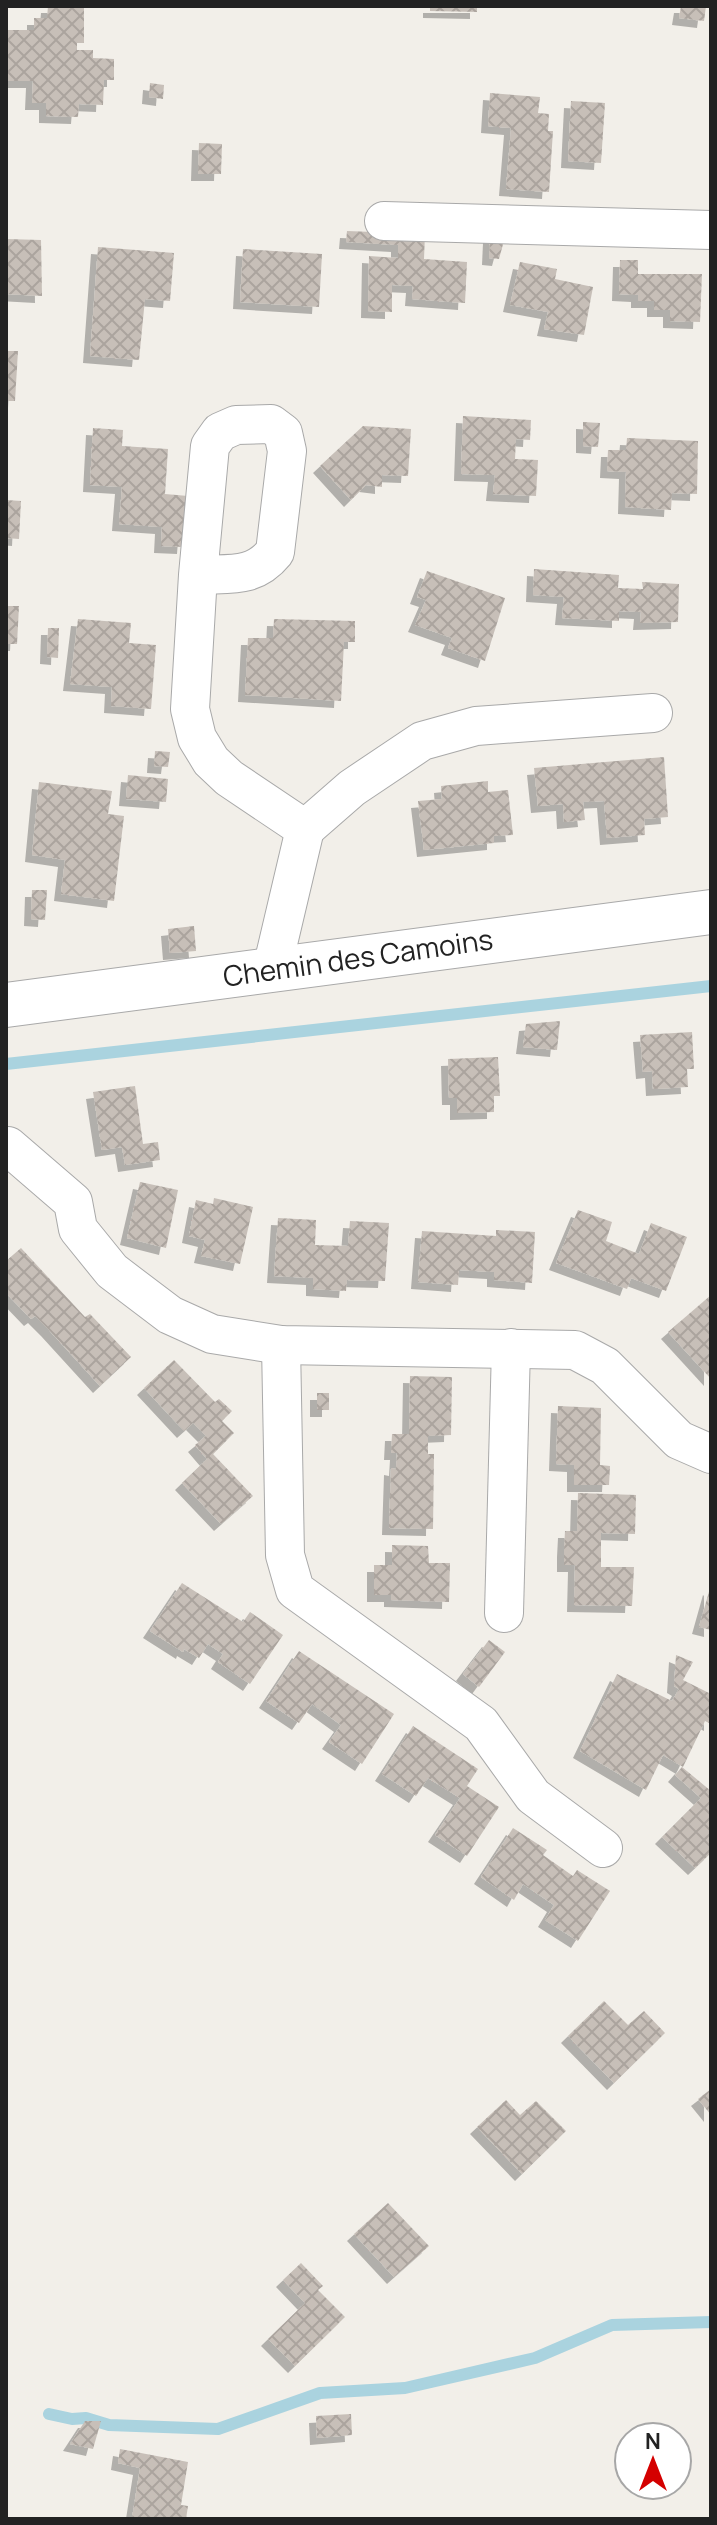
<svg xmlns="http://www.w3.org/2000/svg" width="717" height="2525" viewBox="0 0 717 2525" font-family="Manrope,sans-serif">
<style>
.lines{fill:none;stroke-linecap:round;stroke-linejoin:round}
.stream{stroke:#aad3df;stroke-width:12}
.building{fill:url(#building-cross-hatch);filter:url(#shadow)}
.minor-casing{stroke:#a9a9a9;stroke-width:40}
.tertiary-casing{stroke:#a9a9a9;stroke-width:46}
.minor{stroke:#fff;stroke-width:38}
.tertiary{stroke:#fff;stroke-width:44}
.labels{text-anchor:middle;stroke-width:6;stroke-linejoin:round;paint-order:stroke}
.street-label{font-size:28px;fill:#222;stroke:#fff}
</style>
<defs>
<pattern id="building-cross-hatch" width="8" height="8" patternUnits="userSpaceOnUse" patternTransform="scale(2)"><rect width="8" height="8" fill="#c7bfb8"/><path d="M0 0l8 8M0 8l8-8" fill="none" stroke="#aba49e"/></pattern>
<filter id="shadow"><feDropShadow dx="-7" dy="7" stdDeviation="0" flood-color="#0004"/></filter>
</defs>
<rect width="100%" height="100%" fill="#f2efe9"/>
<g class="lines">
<g class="stream">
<path d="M 6,1064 L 711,986"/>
<path d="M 49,2414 L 72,2419 L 86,2418 L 109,2425 L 218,2429 L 320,2393 L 405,2388 L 535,2358 L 612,2325 L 711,2322"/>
</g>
</g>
<g class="building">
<path d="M 48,6 L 84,6 L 84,43 L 77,43 L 77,50 L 93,50 L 93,58 L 114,59 L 114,80 L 104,80 L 103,105 L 79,104 L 78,117 L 46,116 L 46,103 L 32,103 L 33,81 L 6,81 L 6,30 L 34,30 L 34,18 L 47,18 Z"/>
<path d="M 430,6 L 477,6 L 477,12 L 430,11 Z"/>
<path d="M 681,6 L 706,6 L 704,21 L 679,18 Z"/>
<path d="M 150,83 L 164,85 L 163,99 L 149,97 Z"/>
<path d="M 490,93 L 540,97 L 538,113 L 549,114 L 548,131 L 553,131 L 549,192 L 506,189 L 511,128 L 488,126 Z"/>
<path d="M 571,101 L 605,103 L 601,163 L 568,161 Z"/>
<path d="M 199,143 L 222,144 L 221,174 L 198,174 Z"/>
<path d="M 347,231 L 425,234 L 424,259 L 467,262 L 465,303 L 412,299 L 413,286 L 392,285 L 392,312 L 368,311 L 369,256 L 398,258 L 398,245 L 346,242 Z"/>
<path d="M 490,236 L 505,237 L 499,259 L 489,258 Z"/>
<path d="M 6,239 L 41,240 L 42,296 L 6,294 Z"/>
<path d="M 98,247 L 174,253 L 170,301 L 145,299 L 139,360 L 90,356 Z"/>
<path d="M 243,249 L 322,254 L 319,307 L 240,302 Z"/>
<path d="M 620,260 L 638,260 L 638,274 L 702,274 L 700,322 L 670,321 L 670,310 L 654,310 L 654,301 L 638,301 L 638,295 L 619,294 Z"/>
<path d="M 520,262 L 557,269 L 555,279 L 593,287 L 584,335 L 544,329 L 548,312 L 510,305 Z"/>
<path d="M 6,351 L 18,351 L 15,401 L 6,401 Z"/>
<path d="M 463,416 L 531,420 L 530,440 L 516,439 L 515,459 L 538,460 L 536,496 L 493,494 L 495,475 L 461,474 Z"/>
<path d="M 583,422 L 600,423 L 598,447 L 583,446 Z"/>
<path d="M 363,426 L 411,429 L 408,476 L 382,475 L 382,487 L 366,485 L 351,500 L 320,466 Z"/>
<path d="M 93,428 L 123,430 L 122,446 L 168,449 L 165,494 L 188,496 L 184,547 L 161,546 L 162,527 L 119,524 L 122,487 L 90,485 Z"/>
<path d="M 627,438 L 698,441 L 697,494 L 672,493 L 671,510 L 625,507 L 626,472 L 607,471 L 608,450 L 626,450 Z"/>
<path d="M 6,500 L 21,501 L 19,539 L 6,538 Z"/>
<path d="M 534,569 L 619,575 L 618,588 L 643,589 L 642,582 L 679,584 L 678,622 L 640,623 L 641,612 L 619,611 L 619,621 L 562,618 L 564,597 L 533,595 Z"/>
<path d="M 427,571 L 505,598 L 485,661 L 448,648 L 452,638 L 415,625 L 426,600 L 417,597 Z"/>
<path d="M 6,606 L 19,606 L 17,644 L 6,644 Z"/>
<path d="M 78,619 L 131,623 L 129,643 L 156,645 L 151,709 L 111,706 L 112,687 L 70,684 Z"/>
<path d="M 274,619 L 355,621 L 355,642 L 344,642 L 341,701 L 245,695 L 248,638 L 273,638 Z"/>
<path d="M 48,628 L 59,628 L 58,658 L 47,657 Z"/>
<path d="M 155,751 L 170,752 L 168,767 L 154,766 Z"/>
<path d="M 664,757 L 668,817 L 644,819 L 645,835 L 607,838 L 604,801 L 583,802 L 585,820 L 564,822 L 563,804 L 538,806 L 534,768 Z"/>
<path d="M 128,775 L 168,779 L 166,802 L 126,799 Z"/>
<path d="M 488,781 L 488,792 L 508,790 L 513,835 L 494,836 L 494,843 L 424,850 L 418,801 L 442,799 L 441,786 Z"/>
<path d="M 39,782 L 112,791 L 108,814 L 124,816 L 114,901 L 61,894 L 65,860 L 32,855 Z"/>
<path d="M 32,890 L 47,890 L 45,920 L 31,919 Z"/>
<path d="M 194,926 L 196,951 L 170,953 L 168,929 Z"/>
<path d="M 560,1021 L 557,1050 L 523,1047 L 526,1024 Z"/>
<path d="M 692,1032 L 694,1069 L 687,1069 L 688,1087 L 653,1089 L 652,1071 L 643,1072 L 640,1035 Z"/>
<path d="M 498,1057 L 500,1096 L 494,1096 L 494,1112 L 457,1113 L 457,1098 L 449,1098 L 448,1059 Z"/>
<path d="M 135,1086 L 143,1144 L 158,1142 L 160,1160 L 125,1165 L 122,1147 L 102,1150 L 93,1092 Z"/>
<path d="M 140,1182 L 178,1190 L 166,1248 L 127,1238 Z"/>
<path d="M 214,1198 L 253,1207 L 240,1264 L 201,1256 L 205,1240 L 189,1236 L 196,1200 L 213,1204 Z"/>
<path d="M 578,1210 L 612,1222 L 606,1241 L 639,1254 L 651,1223 L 687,1237 L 666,1291 L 631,1278 L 627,1289 L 556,1263 Z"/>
<path d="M 278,1218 L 316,1220 L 315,1245 L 348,1246 L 350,1221 L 389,1223 L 385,1281 L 347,1280 L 346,1291 L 313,1289 L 313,1278 L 274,1276 Z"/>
<path d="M 496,1230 L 535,1232 L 532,1283 L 494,1280 L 494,1272 L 459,1270 L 458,1285 L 418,1282 L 422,1231 L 496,1236 Z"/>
<path d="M 21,1248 L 85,1317 L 90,1314 L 131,1357 L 100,1386 L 48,1329 L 35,1316 L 31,1319 L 6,1293 L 6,1261 Z"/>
<path d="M 711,1295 L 711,1379 L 668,1332 Z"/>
<path d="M 174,1360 L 215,1402 L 219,1399 L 232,1411 L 222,1421 L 234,1433 L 213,1454 L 253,1496 L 221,1524 L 182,1483 L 207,1459 L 195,1445 L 206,1436 L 193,1423 L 184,1431 L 144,1388 Z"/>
<path d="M 410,1376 L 452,1377 L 451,1435 L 428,1436 L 428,1454 L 434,1454 L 433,1529 L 389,1528 L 391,1468 L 396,1469 L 397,1453 L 391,1453 L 392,1434 L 409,1434 Z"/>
<rect x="317" y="1393" width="12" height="17"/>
<path d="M 558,1406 L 601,1408 L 600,1465 L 610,1466 L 609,1485 L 574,1485 L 574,1465 L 556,1464 Z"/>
<path d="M 578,1493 L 636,1495 L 635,1534 L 601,1533 L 601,1567 L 634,1567 L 632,1606 L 574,1605 L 575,1565 L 564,1565 L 564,1550 L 565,1531 L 577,1531 Z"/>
<path d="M 392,1545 L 428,1546 L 429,1563 L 450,1563 L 449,1602 L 391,1600 L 391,1595 L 374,1595 L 374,1565 L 392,1565 Z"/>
<path d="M 182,1583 L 243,1622 L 250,1612 L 283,1635 L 250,1684 L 218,1662 L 223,1654 L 208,1644 L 199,1658 L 184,1649 L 183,1652 L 150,1631 Z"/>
<path d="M 710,1588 L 711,1589 L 711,1630 L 699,1627 Z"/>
<path d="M 489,1640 L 505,1652 L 479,1687 L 463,1674 Z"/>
<path d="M 299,1651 L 394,1714 L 362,1764 L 329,1742 L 341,1725 L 312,1704 L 299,1723 L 266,1701 Z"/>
<path d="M 676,1655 L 693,1662 L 683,1680 L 711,1694 L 711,1724 L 705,1721 L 683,1767 L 663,1755 L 646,1790 L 580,1751 L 617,1674 L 672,1701 L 679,1689 L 674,1686 Z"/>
<path d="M 413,1726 L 478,1769 L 467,1786 L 499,1807 L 467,1856 L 435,1835 L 460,1798 L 428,1778 L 416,1796 L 382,1774 Z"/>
<path d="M 682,1767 L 711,1791 L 711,1853 L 695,1868 L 662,1837 L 701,1798 L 675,1775 Z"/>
<path d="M 513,1828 L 547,1850 L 543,1855 L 573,1876 L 577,1870 L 610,1891 L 578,1941 L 545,1920 L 554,1905 L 523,1884 L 514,1900 L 481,1877 Z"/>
<path d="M 604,2001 L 628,2025 L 644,2011 L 665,2033 L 614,2083 L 568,2036 Z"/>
<path d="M 711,2089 L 711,2115 L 698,2099 Z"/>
<path d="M 506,2100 L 520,2115 L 536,2101 L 566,2131 L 522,2174 L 477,2127 Z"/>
<path d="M 388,2203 L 429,2246 L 394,2277 L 354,2234 Z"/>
<path d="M 301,2263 L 323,2286 L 318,2290 L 345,2317 L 295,2366 L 268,2339 L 305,2303 L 283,2280 Z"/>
<path d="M 351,2414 L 352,2435 L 317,2438 L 316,2416 Z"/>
<path d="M 85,2421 L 101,2421 L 93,2449 L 70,2444 Z"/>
<path d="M 120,2449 L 188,2462 L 181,2505 L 188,2506 L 186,2519 L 132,2518 L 140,2468 L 118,2463 Z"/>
</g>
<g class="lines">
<defs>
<g id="minor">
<path d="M 384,221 L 711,230"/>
<path d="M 198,575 C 230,573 253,579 275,552 L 287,451 L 283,433 L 271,424 L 236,425 L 220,432 L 210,446 L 198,575 L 190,709 L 197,738 L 211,761 L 229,778 L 305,829 L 272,969"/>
<path d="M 305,829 L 352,788 L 422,741 L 476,726 L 653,713"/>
<path d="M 8,1146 L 73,1202 L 78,1229 L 112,1271 L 170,1315 L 212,1334 L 281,1345 L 575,1350 L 605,1366 L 679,1440 L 711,1454"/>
<path d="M 281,1345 L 285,1555 L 295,1590 L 481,1724 L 533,1796 L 603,1848"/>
<path d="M 504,1613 L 511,1348"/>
</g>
<path id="tertiary" d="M 6,1005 L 711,912"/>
</defs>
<use href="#minor" class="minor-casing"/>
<use href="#tertiary" class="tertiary-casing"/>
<use href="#minor" class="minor"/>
<use href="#tertiary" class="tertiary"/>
</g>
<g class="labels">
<g class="street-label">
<text transform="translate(358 958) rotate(-8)" y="10">Chemin des Camoins</text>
</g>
</g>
<rect width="717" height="2525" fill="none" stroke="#222222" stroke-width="16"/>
<g transform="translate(653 2461)"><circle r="38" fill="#ffffff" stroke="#a7a7a7" stroke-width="2"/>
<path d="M0-6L14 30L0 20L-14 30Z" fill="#d40000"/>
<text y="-12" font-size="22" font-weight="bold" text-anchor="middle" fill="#222222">N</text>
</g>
</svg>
